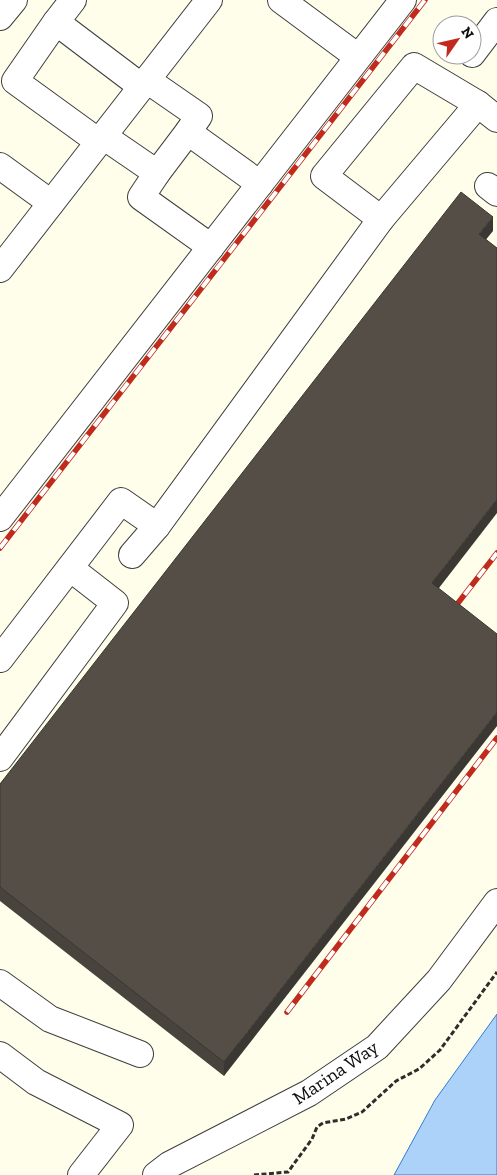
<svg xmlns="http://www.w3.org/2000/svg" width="497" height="1175" viewBox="0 0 497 1175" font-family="'Zilla Slab',serif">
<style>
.water{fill:#acd2f9;stroke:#307dd3}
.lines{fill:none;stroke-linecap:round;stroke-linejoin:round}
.minor-casing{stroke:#3e3e3e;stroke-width:28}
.path{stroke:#2d2d2d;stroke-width:3;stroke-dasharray:5 2.5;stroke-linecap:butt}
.minor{stroke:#fff;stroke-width:26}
.rail-casing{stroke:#c02b1e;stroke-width:5.5}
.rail{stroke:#fff;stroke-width:4;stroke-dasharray:11;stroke-linecap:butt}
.wall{fill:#48433d}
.shaded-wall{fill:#3b3732}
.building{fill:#544e47;stroke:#3b3732}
.labels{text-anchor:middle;stroke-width:5;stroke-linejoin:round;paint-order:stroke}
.street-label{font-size:19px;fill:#0b0b0b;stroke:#fff}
</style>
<rect width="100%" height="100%" fill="#fffeea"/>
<path class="water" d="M 497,1014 L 497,1175 L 394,1175 L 435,1100 Z"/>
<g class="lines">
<defs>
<g id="minor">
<path d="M 73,0 L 56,22 L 142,87"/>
<path d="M 281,0 L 358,57"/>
<path d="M 0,17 L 14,0"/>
<path d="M 56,22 L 15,81 L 99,142"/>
<path d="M 472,54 L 497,21"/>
<path d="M 147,80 L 199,116 L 188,132 L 260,184"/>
<path d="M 103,136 L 157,173 L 188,132"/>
<path d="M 0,166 L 51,203"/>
<path d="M 157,173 L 141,197 L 211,247"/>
<path d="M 488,186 L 497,193"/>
<path d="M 381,219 L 324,176 L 414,66 L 478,104 L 497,119"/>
<path d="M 0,269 L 209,0"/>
<path d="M 0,518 L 403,0"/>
<path d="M 132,555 L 157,526 L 381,219 L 478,104"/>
<path d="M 0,659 L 121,501 L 157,526"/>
<path d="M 0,758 L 115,603 L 70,568"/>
<path d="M 0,983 L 50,1019 L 140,1054"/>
<path d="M 0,1055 L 36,1082 L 120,1125 L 81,1175"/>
<path d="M 156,1175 L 169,1165 L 309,1093 L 377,1047 L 439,980 L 497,902"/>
</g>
</defs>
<use href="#minor" class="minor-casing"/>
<path class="path" d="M 254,1175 L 288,1172 L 312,1139 L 317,1127 L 323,1123 L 346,1119 L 362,1112 L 396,1081 L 419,1069 L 440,1050 L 497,972"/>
<use href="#minor" class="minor"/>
<defs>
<g id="rail">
<path d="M 0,548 L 425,0"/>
<path d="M 451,612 L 497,553"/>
<path d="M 287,1012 L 497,738"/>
</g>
</defs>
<use href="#rail" class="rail-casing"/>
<use href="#rail" class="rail"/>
</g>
<path class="wall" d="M 493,231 L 486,239 L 439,588 L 224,1076 L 0,901 L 0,784 Z"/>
<g class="shaded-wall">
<path d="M 493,217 L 493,231 L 479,248 L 479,234 Z"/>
<path d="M 497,499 L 497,513 L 432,597 L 432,583 Z"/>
<path d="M 497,712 L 497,726 L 224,1076 L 224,1062 Z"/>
</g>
<path class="building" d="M 461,192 L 493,217 L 479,234 L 497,248 L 497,499 L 432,583 L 497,634 L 497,712 L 224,1062 L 0,887 L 0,784 Z"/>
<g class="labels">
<g class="street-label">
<text transform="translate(335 1072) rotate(-34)" y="7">Marina Way</text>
</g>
</g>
<g transform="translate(457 40) rotate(56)"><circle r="24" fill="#ffffff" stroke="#9d9d9d"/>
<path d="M0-4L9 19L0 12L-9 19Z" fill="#c02b1e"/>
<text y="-8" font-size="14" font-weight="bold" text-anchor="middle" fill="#0b0b0b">N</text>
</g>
</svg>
